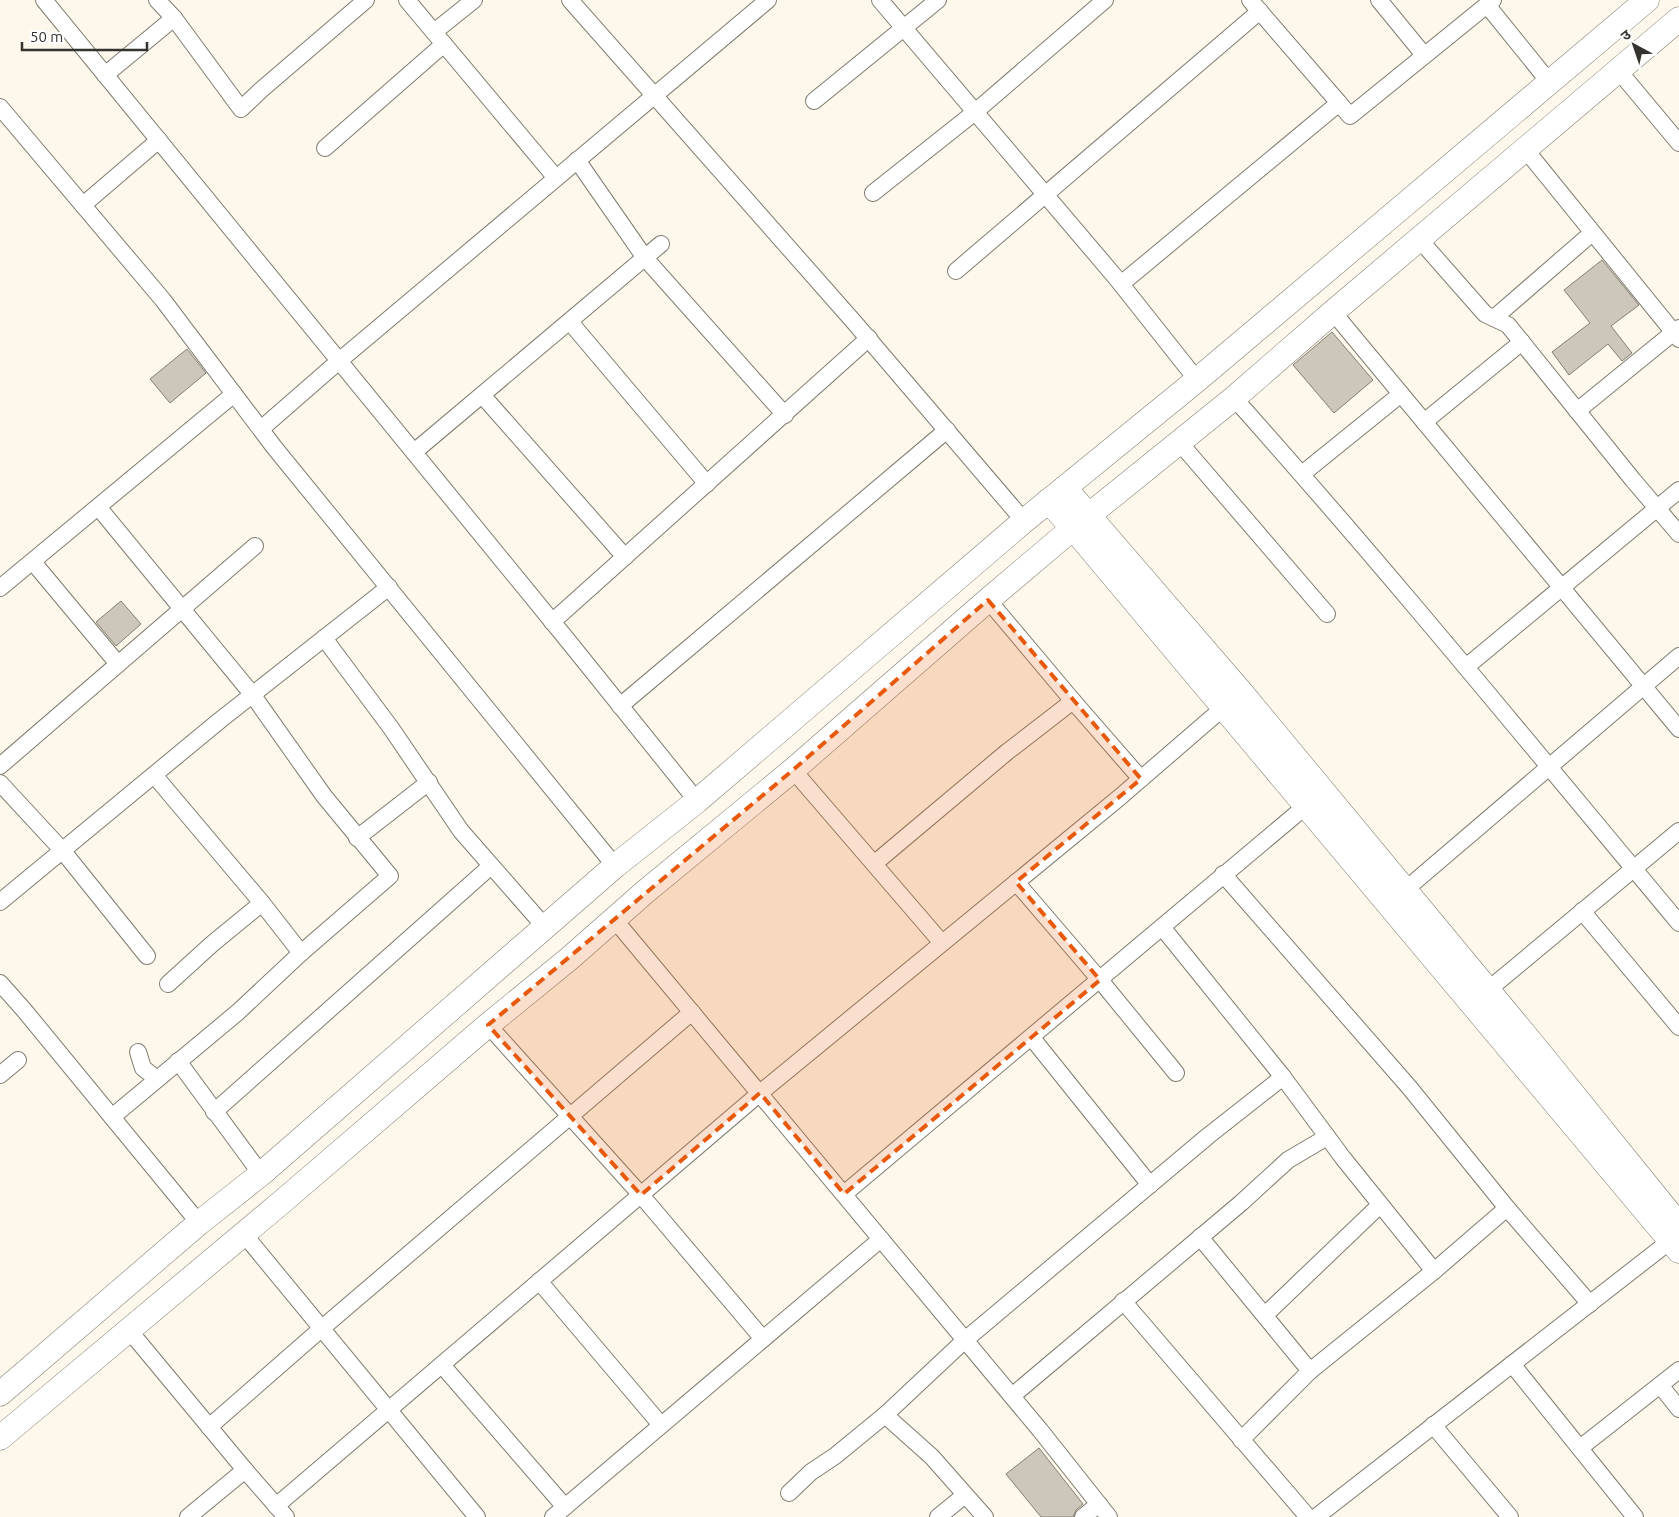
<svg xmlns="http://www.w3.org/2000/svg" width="1679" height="1517" viewBox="0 0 1679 1517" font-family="Ubuntu,'Noto Sans Devanagari',sans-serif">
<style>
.building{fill:#ccc7ba;stroke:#837f73}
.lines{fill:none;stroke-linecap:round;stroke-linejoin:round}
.street-casing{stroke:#7f7b6f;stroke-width:18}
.secondary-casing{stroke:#7f7b6f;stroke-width:25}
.street{stroke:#fff;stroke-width:16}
.secondary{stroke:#fff;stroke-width:24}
.marked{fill:#e8590c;fill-opacity:0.2;stroke:#e8590c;stroke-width:4;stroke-dasharray:10 6;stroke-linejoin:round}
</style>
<rect width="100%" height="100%" fill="#fdf8eb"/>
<g class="building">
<path d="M 1602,260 L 1639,305 L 1611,326 L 1632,353 L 1622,361 L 1608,344 L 1569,375 L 1552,352 L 1590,323 L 1564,290 Z"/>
<path d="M 1332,332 L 1373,380 L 1334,413 L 1293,365 Z"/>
<path d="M 187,349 L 206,373 L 170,403 L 150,379 Z"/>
<path d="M 121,601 L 141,624 L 116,646 L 96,622 Z"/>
<path d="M 1039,1448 L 1083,1504 L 1076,1510 L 1073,1517 L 1041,1517 L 1006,1474 Z"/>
</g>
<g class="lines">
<defs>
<g id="street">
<path d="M 44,0 L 569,642 L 697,801"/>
<path d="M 157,0 L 174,18 L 241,109 L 261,90 L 366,0"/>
<path d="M 407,0 L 556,178"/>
<path d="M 570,0 L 854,322 L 1024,521"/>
<path d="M 880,0 L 1117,279 L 1197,380"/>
<path d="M 1379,0 L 1424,55"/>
<path d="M 1487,5 L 1550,83"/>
<path d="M 434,32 L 474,0"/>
<path d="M 1618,70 L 1679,143"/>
<path d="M 105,75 L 174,18"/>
<path d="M 814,101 L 938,0"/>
<path d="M 1339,103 L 1350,116 L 1493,0"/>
<path d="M 0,107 L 163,300 L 274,447 L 615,866"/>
<path d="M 325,148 L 444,44"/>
<path d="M 1525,149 L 1679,339"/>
<path d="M 577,160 L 645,258 L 785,415"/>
<path d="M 873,193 L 975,112 L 1105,0"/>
<path d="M 83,205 L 159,140"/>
<path d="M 1419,239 L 1485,314 L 1508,325 L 1633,480 L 1679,534"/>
<path d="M 956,271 L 1260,11"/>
<path d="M 1121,284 L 1339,103 L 1250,0"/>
<path d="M 1333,312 L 1679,729"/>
<path d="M 1494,318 L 1592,233"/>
<path d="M 570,322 L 707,484"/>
<path d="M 482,395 L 625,557"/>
<path d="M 1234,398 C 1387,569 1532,747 1679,923"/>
<path d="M 1577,411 L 1679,328"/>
<path d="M 1424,422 L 1522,342"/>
<path d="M 261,429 L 339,361 L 768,0"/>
<path d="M 1180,443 L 1327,614"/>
<path d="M 414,452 L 661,244"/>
<path d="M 1302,474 L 1401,394"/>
<path d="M 99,508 L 252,694 L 324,796 L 390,876 L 301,953 L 238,1012 L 112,1117"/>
<path d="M 33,562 L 118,664"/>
<path d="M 0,588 L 234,394"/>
<path d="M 988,600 L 1073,701 L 1141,779"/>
<path d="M 552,622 L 869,338"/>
<path d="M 324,638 L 391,728 L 461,831 L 545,927"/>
<path d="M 1466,667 L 1679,490"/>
<path d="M 620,706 L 947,430"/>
<path d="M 0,766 L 255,546"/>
<path d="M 793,770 L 942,943"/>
<path d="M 154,775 L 262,903 L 301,953"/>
<path d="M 0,783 L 62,850 L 147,956"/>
<path d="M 357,838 L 429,782"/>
<path d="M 875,863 L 1007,752 L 1073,701"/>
<path d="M 1223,874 L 1409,1087 L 1507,1208 L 1590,1304"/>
<path d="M 1016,882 L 1100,980 L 1176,1073"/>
<path d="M 1405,890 L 1679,656"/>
<path d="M 0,902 L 219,721 L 389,587"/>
<path d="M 1582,911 L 1679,1027"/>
<path d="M 614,919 L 1040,1430 L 1109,1517"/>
<path d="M 1162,927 L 1283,1077 L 1343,1158 L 1434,1271"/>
<path d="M 0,983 L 24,1010 L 199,1223"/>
<path d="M 168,984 L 212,944 L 262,903"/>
<path d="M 1488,990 L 1679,831"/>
<path d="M 488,1025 L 641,1195 L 763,1339"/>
<path d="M 1032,1038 L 1150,1185"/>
<path d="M 138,1052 L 143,1068 L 157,1079"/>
<path d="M 178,1061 L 261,1174"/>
<path d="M 0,1075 L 18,1060"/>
<path d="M 214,1112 L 491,866"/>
<path d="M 844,1194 C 1001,1064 1157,932 1313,800"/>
<path d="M 243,1233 L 477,1517"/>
<path d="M 1200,1237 L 1310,1371 L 1434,1271 L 1507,1208"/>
<path d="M 539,1281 L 661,1425"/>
<path d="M 1123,1301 L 1308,1517"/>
<path d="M 1265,1315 L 1380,1205"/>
<path d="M 128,1329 L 245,1470 L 188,1517"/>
<path d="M 1512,1364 L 1635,1517"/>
<path d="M 442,1365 L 565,1507"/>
<path d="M 1660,1385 L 1679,1409"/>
<path d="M 1012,1396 L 1241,1203 L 1288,1160 L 1327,1137"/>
<path d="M 885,1415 L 932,1457 L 985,1517"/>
<path d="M 1433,1425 L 1510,1517"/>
<path d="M 209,1427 L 321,1329 L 692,1012"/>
<path d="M 1241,1440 L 1310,1371"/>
<path d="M 1580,1448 L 1679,1370"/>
<path d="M 245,1470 L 286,1517"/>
<path d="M 789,1493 L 811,1472 L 835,1456 L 885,1415 L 965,1340 L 1208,1136 L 1283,1077"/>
<path d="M 276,1506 L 760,1093 L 1120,797 L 1230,702"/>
<path d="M 553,1517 L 881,1239"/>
<path d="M 938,1517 L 965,1495"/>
<path d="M 1083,1517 L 1099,1504"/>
<path d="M 1316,1517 L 1679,1234"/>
</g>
<g id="secondary">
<path d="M 1065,488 L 1241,692 L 1531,1042 L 1679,1225"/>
<path d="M 1048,501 L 1073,528 L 1679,1251"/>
<path d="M 0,1394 L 199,1223 L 261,1174 L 615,866 L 697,801 L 1024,521 L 1197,380 L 1647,0"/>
<path d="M 0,1438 L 283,1201 L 488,1025 L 570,958 L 645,892 L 793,770 L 988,600 L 1073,528 L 1234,398 L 1333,312 L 1679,19"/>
</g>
</defs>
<use href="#street" class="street-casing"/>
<use href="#secondary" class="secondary-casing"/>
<use href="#street" class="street"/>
<use href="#secondary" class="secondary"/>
</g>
<path class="marked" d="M 988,600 L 1141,779 L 1016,882 L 1100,980 L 844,1194 L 760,1093 L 641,1195 L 488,1025 L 793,770 Z"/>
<g transform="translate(1634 45) rotate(320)" stroke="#ffffff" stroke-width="4" paint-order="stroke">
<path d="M0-4L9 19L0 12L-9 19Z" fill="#35332e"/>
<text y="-8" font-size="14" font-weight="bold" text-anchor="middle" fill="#35332e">उ</text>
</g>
<path d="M22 42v8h125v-8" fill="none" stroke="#35332e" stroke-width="2.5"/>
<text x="30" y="42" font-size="15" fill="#35332e" stroke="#ffffff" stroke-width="4" paint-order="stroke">50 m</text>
</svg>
